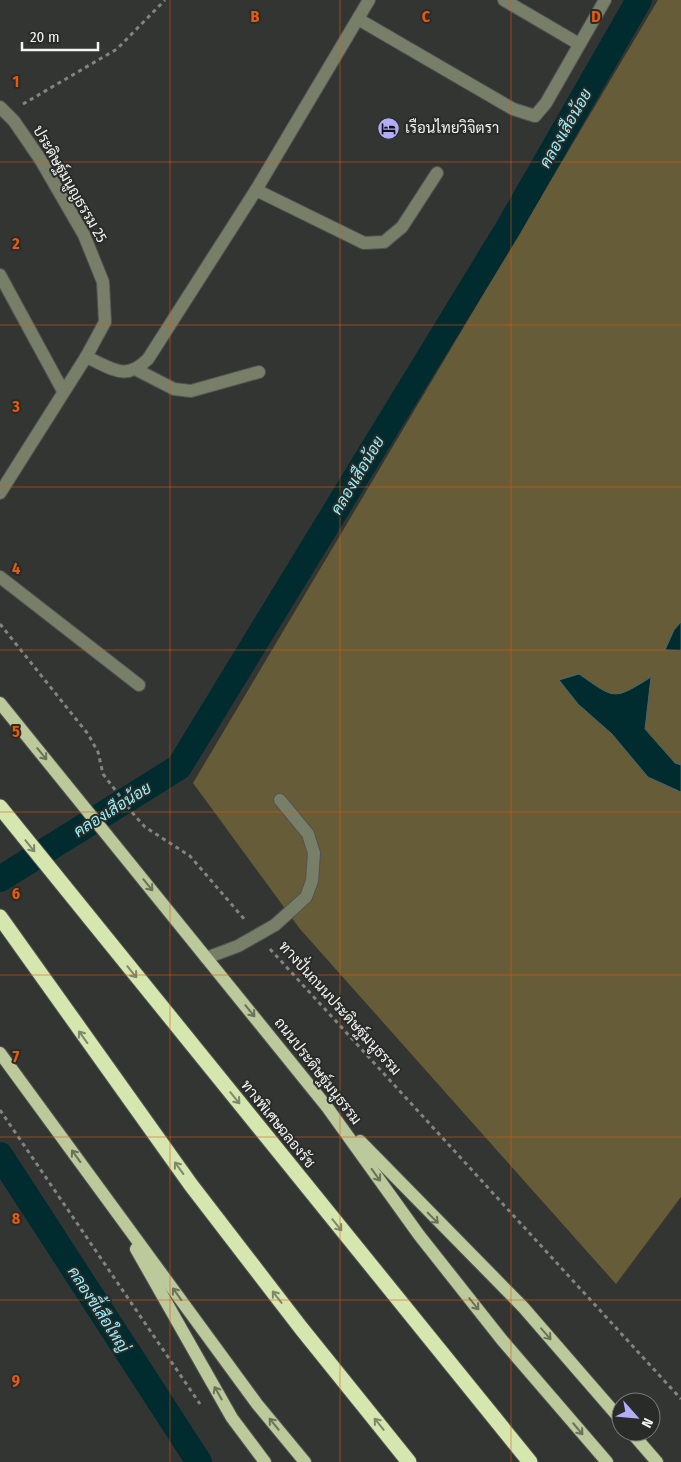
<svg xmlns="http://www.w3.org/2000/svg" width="681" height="1462" viewBox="0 0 681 1462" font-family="'Fira Sans Condensed',Sarabun,sans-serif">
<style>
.green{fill:#665c37}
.water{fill:#002b2f;stroke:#49676a}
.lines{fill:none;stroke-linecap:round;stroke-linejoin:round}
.canal{stroke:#002b2f;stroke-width:26}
.minor-casing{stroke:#525452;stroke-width:14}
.major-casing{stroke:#525452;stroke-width:14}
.highway-casing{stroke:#525452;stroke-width:17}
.path{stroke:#828482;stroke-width:3;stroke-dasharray:4 4;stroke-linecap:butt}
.minor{stroke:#787f69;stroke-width:12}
.major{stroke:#bbc99b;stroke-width:12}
.highway{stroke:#d5e6af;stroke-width:15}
.oneway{stroke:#6b725c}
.oneway2{stroke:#7f886c}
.grid{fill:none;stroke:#e8590c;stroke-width:1;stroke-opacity:0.55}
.labels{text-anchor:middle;stroke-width:4;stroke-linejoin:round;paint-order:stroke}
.poi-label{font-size:15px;fill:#f3f4f3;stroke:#292b29;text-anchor:start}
.street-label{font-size:15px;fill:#f3f4f3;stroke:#292b29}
.water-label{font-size:16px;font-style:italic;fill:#9af0f9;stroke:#292b29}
.grid-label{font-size:16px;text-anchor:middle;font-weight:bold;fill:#e8590c;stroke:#292b29;stroke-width:4;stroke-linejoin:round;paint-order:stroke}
</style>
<rect width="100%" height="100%" fill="#333533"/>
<path class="green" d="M 658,0 L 681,0 L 681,622 L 674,630 L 666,649 L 681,651 L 681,765 L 675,763 L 645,729 L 625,694 L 608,694 L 579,674 L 578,704 L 612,734 L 648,777 L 681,792 L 681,1197 L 616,1284 L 300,929 L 193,783 Z"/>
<g class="water">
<path d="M 681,622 L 681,651 L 665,650 L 674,630 Z"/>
<path d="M 579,674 C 615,699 613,701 651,677 L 645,729 L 675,763 L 681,765 L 681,792 L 648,777 L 612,734 L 578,704 L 559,680 Z"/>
</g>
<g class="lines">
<g class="canal">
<path d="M 0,879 L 179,767 L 507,230 L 639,0"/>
<path d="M 0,1155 L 199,1462"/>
</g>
<defs>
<g id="minor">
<path d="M 504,0 L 579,44"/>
<path d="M 358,19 L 513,109 L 535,116 L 546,103 L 605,0"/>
<path d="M 0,107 L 14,121 L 40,159 L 84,235 L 103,282 L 105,322 L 86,357 L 0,493"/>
<path d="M 256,190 L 364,243 L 384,242 L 402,227 L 437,173"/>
<path d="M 0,275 L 63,391"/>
<path d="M 86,357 C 112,368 125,382 148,359 L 256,190 L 369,0"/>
<path d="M 137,370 L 174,389 L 191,391 L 259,372"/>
<path d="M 0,577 L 139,685"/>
<path d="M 206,958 L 238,946 L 275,925 L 306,897 L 312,881 L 314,853 L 308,834 L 280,800"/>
</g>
<g id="major">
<path d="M 0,703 L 327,1107 L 419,1235 L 502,1340 L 607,1462"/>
<path d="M 0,1053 L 257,1404 L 305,1462"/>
<path d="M 360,1141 L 523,1307 L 621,1420"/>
<path d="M 136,1249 L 232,1418 L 265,1462"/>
<path d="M 631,1432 L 657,1462"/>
</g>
<g id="highway">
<path d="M 0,807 L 530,1462"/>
<path d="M 0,917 L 191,1185 L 301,1328 L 409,1462"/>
</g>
</defs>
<use href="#minor" class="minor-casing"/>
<use href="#major" class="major-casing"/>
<use href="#highway" class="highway-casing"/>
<g class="path">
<path d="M 23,104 L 117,49 L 165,0"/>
<path d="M 0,624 L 88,734 L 98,752 L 103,774 L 135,816 L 145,827 L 190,856 L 245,920"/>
<path d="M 270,949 L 681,1399"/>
<path d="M 0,1110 L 200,1404"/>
</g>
<use href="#minor" class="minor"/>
<use href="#major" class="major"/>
<use href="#highway" class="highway"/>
</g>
<defs><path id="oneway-shaft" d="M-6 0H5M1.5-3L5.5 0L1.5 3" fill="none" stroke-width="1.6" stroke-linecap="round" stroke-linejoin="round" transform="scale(1.25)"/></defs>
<g class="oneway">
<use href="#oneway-shaft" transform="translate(42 754) rotate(51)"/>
<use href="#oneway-shaft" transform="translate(148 885) rotate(51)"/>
<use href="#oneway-shaft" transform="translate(250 1011) rotate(51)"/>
<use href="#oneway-shaft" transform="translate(76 1156) rotate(-126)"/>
<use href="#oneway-shaft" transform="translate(376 1175) rotate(54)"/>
<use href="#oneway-shaft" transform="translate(433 1218) rotate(45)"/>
<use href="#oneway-shaft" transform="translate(177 1294) rotate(-126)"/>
<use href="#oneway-shaft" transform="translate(474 1304) rotate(51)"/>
<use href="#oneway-shaft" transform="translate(546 1334) rotate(49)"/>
<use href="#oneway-shaft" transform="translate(218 1393) rotate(-120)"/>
<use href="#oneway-shaft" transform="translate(274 1424) rotate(-129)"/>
<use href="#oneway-shaft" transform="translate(578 1429) rotate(50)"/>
</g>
<g class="oneway2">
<use href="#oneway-shaft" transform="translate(30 846) rotate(51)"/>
<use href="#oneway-shaft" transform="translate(132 972) rotate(51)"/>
<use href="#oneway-shaft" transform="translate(83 1037) rotate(-126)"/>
<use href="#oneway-shaft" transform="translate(235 1098) rotate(51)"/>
<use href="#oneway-shaft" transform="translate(179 1168) rotate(-126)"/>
<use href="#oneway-shaft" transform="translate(337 1225) rotate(51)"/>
<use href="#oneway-shaft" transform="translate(277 1297) rotate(-128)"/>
<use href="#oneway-shaft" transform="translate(379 1424) rotate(-129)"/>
</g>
<path class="grid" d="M 170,0 L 170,1462M 340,0 L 340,1462M 511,0 L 511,1462M 0,162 L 681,162M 0,325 L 681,325M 0,487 L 681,487M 0,650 L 681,650M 0,812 L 681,812M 0,975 L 681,975M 0,1137 L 681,1137M 0,1300 L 681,1300"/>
<defs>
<symbol id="hotel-disc" viewBox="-11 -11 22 22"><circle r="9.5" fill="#b3adf9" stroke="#292b29"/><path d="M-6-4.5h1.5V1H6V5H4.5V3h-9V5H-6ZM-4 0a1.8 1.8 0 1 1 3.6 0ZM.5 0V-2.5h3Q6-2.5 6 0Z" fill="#111"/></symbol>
</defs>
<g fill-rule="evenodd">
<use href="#hotel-disc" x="376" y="116" width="25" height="25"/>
</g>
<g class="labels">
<g class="poi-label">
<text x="405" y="133">เรือนไทยวิจิตรา</text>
</g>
<g class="street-label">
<text transform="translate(70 184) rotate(60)" y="5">ประดิษฐ์มนูญธรรม 25</text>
<text transform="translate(340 1008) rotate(48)" y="5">ทางปั่นถนนประดิษฐ์มนูธรรม</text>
<text transform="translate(318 1071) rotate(52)" y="5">ถนนประดิษฐ์มนูธรรม</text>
<text transform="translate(278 1124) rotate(51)" y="5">ทางพิเศษฉลองรัช</text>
</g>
<g class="water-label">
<text transform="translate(565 128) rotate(-60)" y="6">คลองเสือน้อย</text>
<text transform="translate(357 475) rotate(-59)" y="6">คลองเสือน้อย</text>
<text transform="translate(112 809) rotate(-32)" y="6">คลองเสือน้อย</text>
<text transform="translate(99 1309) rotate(57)" y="6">คลองขี้เสือใหญ่</text>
</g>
</g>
<g class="grid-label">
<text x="255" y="22">B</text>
<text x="426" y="22">C</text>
<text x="596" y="22">D</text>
<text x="16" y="87">1</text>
<text x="16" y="249">2</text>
<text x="16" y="412">3</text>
<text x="16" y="574">4</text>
<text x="16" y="737">5</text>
<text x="16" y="899">6</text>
<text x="16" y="1062">7</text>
<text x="16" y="1224">8</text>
<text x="16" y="1386">9</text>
</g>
<g transform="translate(636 1417) rotate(117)"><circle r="24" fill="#292b29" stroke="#7a7b7a"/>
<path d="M0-4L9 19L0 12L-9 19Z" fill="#b3adf9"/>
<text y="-8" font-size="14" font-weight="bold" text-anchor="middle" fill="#f3f4f3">N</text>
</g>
<path d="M22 42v8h76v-8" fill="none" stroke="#f3f4f3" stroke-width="2.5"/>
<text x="30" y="42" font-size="15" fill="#f3f4f3" stroke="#292b29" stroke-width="4" paint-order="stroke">20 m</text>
</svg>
